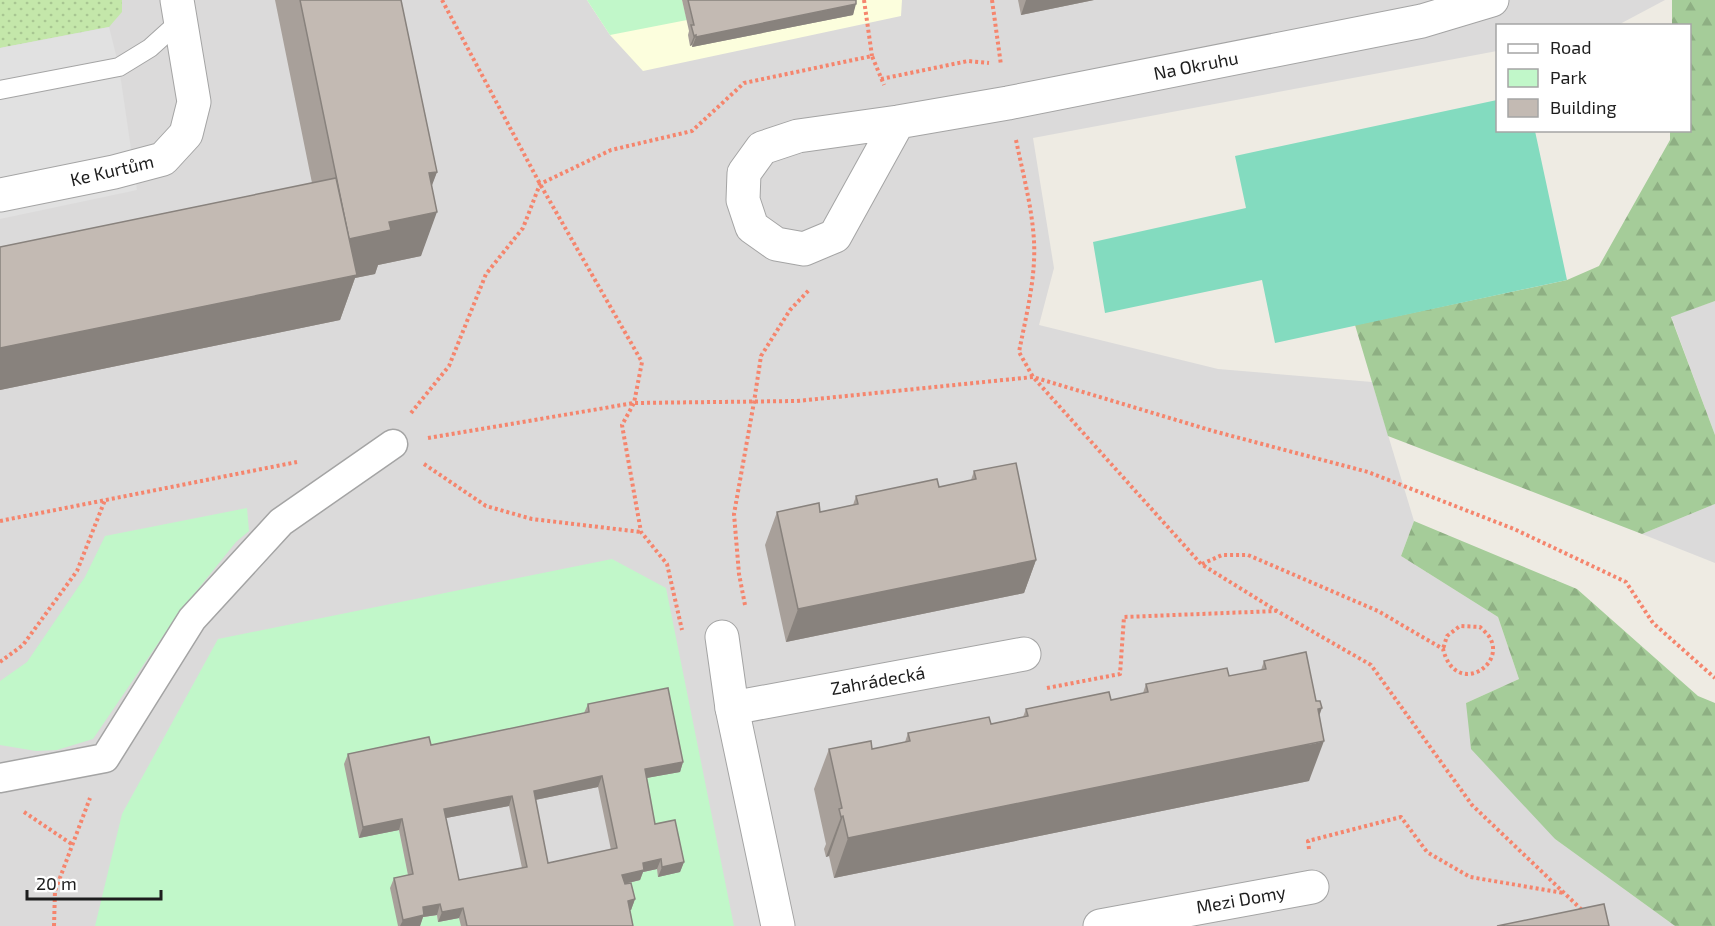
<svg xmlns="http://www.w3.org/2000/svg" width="1715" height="926" viewBox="0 0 1715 926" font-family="'Exo 2',sans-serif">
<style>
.residential{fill:#dbdada}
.education{fill:#fcfedd}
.grass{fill:url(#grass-dots)}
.forest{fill:url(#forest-firs)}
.park{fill:#c1f7c9}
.pitch{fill:#83dbbf}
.parking{fill:#e1e1e1}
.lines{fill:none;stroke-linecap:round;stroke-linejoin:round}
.service-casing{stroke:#a4a4a4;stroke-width:20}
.pedestrian-casing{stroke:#a4a4a4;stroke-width:31}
.minor-casing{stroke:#a4a4a4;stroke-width:35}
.path{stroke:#f5856d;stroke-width:4;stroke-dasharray:3 3;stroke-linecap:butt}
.service{stroke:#fff;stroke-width:18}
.pedestrian{stroke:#fff;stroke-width:28}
.minor{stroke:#fff;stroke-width:33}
.wall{fill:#a8a09a;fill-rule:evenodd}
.shaded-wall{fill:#88827d}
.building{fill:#c3bab3;stroke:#88827d;stroke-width:1.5;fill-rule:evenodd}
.labels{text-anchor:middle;stroke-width:5;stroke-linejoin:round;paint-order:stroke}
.street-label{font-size:18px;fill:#1d1d1d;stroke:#fff}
</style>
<defs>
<pattern id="grass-dots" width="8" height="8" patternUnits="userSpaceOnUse" patternTransform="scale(1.5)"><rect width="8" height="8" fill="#c4e7aa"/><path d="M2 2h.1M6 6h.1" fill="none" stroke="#a8c692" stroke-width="1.8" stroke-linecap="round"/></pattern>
<pattern id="forest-firs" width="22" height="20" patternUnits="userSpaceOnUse" patternTransform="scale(1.5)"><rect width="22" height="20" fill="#a5cc99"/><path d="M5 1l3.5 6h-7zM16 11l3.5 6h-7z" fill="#8eaf83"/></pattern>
</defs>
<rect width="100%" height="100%" fill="#eeebe3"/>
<g class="residential">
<path d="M 0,0 L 1665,0 L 1618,25 L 1498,26 L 1497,51 L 1033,138 L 1054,268 L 1039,325 L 1218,369 L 1372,382 L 1414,521 L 1401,556 L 1498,617 L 1519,679 L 1466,703 L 1555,839 L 1675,926 L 0,926 Z"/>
<path d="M 1715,301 L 1715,435 L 1671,316 Z"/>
<path d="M 1715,504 L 1715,563 L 1642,534 Z"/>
</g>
<path class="education" d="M 587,0 L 902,0 L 901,16 L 643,71 L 610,35 Z"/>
<path class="grass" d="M 0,0 L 122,0 L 122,12 L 109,27 L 0,48 Z"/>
<g class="forest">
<path d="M 1672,0 L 1715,0 L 1715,301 L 1671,317 L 1715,435 L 1715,504 L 1642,534 L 1388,436 L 1355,325 L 1567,280 L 1599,266 L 1670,140 L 1670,131 L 1690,130 L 1690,26 L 1672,25 Z"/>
<path d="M 1414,521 L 1577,589 L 1698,696 L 1715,703 L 1715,926 L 1675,926 L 1555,839 L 1471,749 L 1466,703 L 1519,679 L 1498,617 L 1401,556 Z"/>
</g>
<g class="park">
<path d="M 587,0 L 682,0 L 687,20 L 610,35 Z"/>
<path d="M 247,508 L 249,531 L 236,542 L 178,614 L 93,739 L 57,750 L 36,751 L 0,745 L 0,681 L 27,662 L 85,577 L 105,536 Z"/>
<path d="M 612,559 L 666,588 L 734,926 L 627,926 L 619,885 L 640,880 L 639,873 L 657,869 L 659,877 L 641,779 L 665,699 L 359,837 L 399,830 L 410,884 L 398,926 L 95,926 L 122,814 L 218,639 Z"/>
<path d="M 437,915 L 438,922 L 459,918 L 461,926 L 419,926 L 419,918 Z"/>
</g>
<path class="pitch" d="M 1497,100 L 1498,130 L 1535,131 L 1567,280 L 1275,343 L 1262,280 L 1105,313 L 1093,242 L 1246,208 L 1235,156 Z"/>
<path class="parking" d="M 109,27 L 119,67 L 137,190 L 0,219 L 0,48 Z"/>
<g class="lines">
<defs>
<path id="service" d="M 0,90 L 119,67 L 150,48 L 181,20"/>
<path id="pedestrian" d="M 0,778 L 105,758 L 192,619 L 281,522 L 393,444"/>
<g id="minor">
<path d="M 898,122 L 835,236 L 804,249 L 776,244 L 752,227 L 743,200 L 744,173 L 762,148 L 798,136 L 898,122 L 1008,103 L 1422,21 L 1492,0"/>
<path d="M 0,195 L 114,172 L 163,159 L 186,134 L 194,102 L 177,0"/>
<path d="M 722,637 L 732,708 L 778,926"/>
<path d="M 732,708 L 1024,654"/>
<path d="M 1100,926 L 1312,887"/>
</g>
</defs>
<use href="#service" class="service-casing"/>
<use href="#pedestrian" class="pedestrian-casing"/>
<use href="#minor" class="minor-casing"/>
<g class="path">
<path d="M 442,0 L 540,184 L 642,362 L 634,403 L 622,425 L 641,532 L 667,564 L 682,630"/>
<path d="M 864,0 L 872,56"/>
<path d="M 992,0 L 1001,65"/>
<path d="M 881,79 L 968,61 L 989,63"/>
<path d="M 1016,140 C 1023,174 1032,207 1034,241 C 1036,278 1026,316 1019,352 L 1033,377 L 1201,564 L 1277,611 L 1371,665 L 1472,805 L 1583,911"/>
<path d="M 411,413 L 449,366 L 486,274 L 523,228 L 540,184 L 611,150 L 692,131 L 744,83 L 872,56 L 884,85"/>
<path d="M 428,438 L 634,403 L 797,401 L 1033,377 L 1213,431 L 1368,472 L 1514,529 L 1626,582 L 1653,623 L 1715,678"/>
<path d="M 424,464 L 486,506 L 532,519 L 641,532"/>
<path d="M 0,521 L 297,462"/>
<path d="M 1202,564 L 1222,555 L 1248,555 L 1378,611 L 1443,649 C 1455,697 1506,666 1490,638 C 1488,634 1483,630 1480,627 L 1460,626 L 1447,636 L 1443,649"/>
<path d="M 745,605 L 739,574 L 734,514 L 754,402 L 761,356 L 790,310 L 809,290"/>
<path d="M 0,662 L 23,645 L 77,571 L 105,500"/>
<path d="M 1047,688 L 1120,674 L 1124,617 L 1276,611"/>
<path d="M 24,812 L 73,845"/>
<path d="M 1309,849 L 1308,841 L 1401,817 L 1427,852 L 1470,877 L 1564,893"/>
<path d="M 54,926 L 55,891 L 90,798"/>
</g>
<use href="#service" class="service"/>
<use href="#pedestrian" class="pedestrian"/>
<use href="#minor" class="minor"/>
</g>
<g class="wall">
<path d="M 275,0 L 401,0 L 437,172 L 431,186 L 421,256 L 378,265 L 375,274 L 355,278 L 340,320 L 0,390 L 0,247 L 312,183 Z"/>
<path d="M 682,0 L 856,0 L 853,15 L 692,47 L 692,45 L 690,46 L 688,35 L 689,31 Z"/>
<path d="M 1018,0 L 1094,0 L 1021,15 Z"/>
<path d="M 974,471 L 1036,560 L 1024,593 L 786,642 L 765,545 L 777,512 L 820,512 L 853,505 L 856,496 L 939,487 L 971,480 Z"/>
<path d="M 1264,661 L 1319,716 L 1309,781 L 834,878 L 829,856 L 826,857 L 824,849 L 826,844 L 814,789 L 829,749 L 872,749 L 905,742 L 908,733 L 991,724 L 1023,717 L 1026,709 L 1111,700 L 1143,693 L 1146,684 L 1229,676 L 1261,670 Z"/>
<path d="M 588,704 L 683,762 L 680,772 L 646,778 L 655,824 L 684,862 L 680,872 L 658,877 L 657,869 L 643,872 L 640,880 L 625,884 L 635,899 L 631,910 L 630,910 L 633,926 L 461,926 L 459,918 L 438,922 L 437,915 L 423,917 L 420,926 L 398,926 L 390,888 L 394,878 L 408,875 L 399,830 L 359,838 L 344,764 L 348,754 L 431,745 L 584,713 ZM 598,787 L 611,850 L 548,863 L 535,800 ZM 509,806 L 522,868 L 459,880 L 446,818 Z"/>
</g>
<g class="shaded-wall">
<path d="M 1026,0 L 1094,0 L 1021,15 Z"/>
<path d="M 856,4 L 853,15 L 692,47 L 696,37 Z"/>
<path d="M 696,35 L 692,45 L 690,46 L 694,36 Z"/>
<path d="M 437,172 L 421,215 L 437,212 L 421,256 L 378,265 L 375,274 L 355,278 L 340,320 L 0,390 L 0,348 L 349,239 L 389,222 L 429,173 Z"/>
<path d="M 1036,560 L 1024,593 L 786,642 L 798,609 Z"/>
<path d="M 1322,708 L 1309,745 L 1324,741 L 1309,781 L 834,878 L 848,838 Z"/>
<path d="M 683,762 L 680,772 L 641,779 L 645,769 Z"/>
<path d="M 602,776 L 598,787 L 530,801 L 534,791 Z"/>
<path d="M 512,796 L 509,806 L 441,819 L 444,809 Z"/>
<path d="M 843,816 L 829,856 L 826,857 L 841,817 Z"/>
<path d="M 402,819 L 399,830 L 359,838 L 363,827 Z"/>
<path d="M 661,859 L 657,869 L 643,872 L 640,880 L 619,885 L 622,875 L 643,863 Z"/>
<path d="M 684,862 L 680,872 L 658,877 L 662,867 Z"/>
<path d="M 635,899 L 631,910 L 624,911 L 628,901 Z"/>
<path d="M 440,904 L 437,915 L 423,917 L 420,926 L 400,926 L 403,920 L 423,907 Z"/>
<path d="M 463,908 L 459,918 L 438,922 L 442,912 Z"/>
</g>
<g class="building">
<path d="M 300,0 L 401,0 L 437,172 L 429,173 L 437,212 L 389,222 L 391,230 L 349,239 Z"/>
<path d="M 688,0 L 856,0 L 856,4 L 696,37 L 696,35 L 694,36 L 691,25 L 694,25 Z"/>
<path d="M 336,178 L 357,275 L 0,348 L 0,247 Z"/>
<path d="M 1016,463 L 1036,560 L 798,609 L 777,512 L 819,503 L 820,512 L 858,504 L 856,496 L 937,479 L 939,487 L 976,479 L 974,471 Z"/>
<path d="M 1306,652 L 1316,701 L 1320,701 L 1322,708 L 1318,709 L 1324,741 L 848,838 L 843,816 L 841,817 L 839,809 L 842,808 L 829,749 L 871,741 L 872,749 L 910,741 L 908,733 L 989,717 L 991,724 L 1028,716 L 1026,709 L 1109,692 L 1111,700 L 1148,692 L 1146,684 L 1227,668 L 1229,676 L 1266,669 L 1264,661 Z"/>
<path d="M 668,688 L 683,762 L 645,769 L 655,824 L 675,820 L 684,862 L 662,867 L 661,859 L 643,863 L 644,870 L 622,875 L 625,884 L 631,883 L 635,899 L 628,901 L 633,926 L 467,926 L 463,908 L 442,912 L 440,904 L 423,907 L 424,915 L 403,920 L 394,878 L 413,874 L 402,819 L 363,827 L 348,754 L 429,737 L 431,745 L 589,712 L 588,704 ZM 602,776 L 617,848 L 548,863 L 534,791 ZM 512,796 L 527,867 L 459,880 L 444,809 Z"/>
<path d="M 1604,904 L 1609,926 L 1497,926 Z"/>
</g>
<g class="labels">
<g class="street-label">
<text transform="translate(1196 66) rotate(-11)" y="6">Na Okruhu</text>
<text transform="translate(112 171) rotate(-13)" y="6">Ke Kurtům</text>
<text transform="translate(878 681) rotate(-10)" y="6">Zahrádecká</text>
<text transform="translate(1241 900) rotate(-10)" y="6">Mezi Domy</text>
</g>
</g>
<rect x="1496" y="24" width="195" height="108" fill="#ffffff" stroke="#a5a5a5" stroke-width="1.5"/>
<rect x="1508" y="44" width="30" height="9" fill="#ffffff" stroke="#a5a5a5" stroke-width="1.5"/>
<text x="1550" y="54" font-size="18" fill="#1d1d1d">Road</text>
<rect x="1508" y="69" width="30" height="18" fill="#c1f7c9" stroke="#a5a5a5" stroke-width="1.5"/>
<text x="1550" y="84" font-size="18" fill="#1d1d1d">Park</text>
<rect x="1508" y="99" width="30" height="18" fill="#c3bab3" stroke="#a5a5a5" stroke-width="1.5"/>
<text x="1550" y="114" font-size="18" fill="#1d1d1d">Building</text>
<path d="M27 890v9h134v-9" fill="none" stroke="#1d1d1d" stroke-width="3"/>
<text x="36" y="890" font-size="18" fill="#1d1d1d" stroke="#ffffff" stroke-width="4.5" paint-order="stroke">20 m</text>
</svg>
